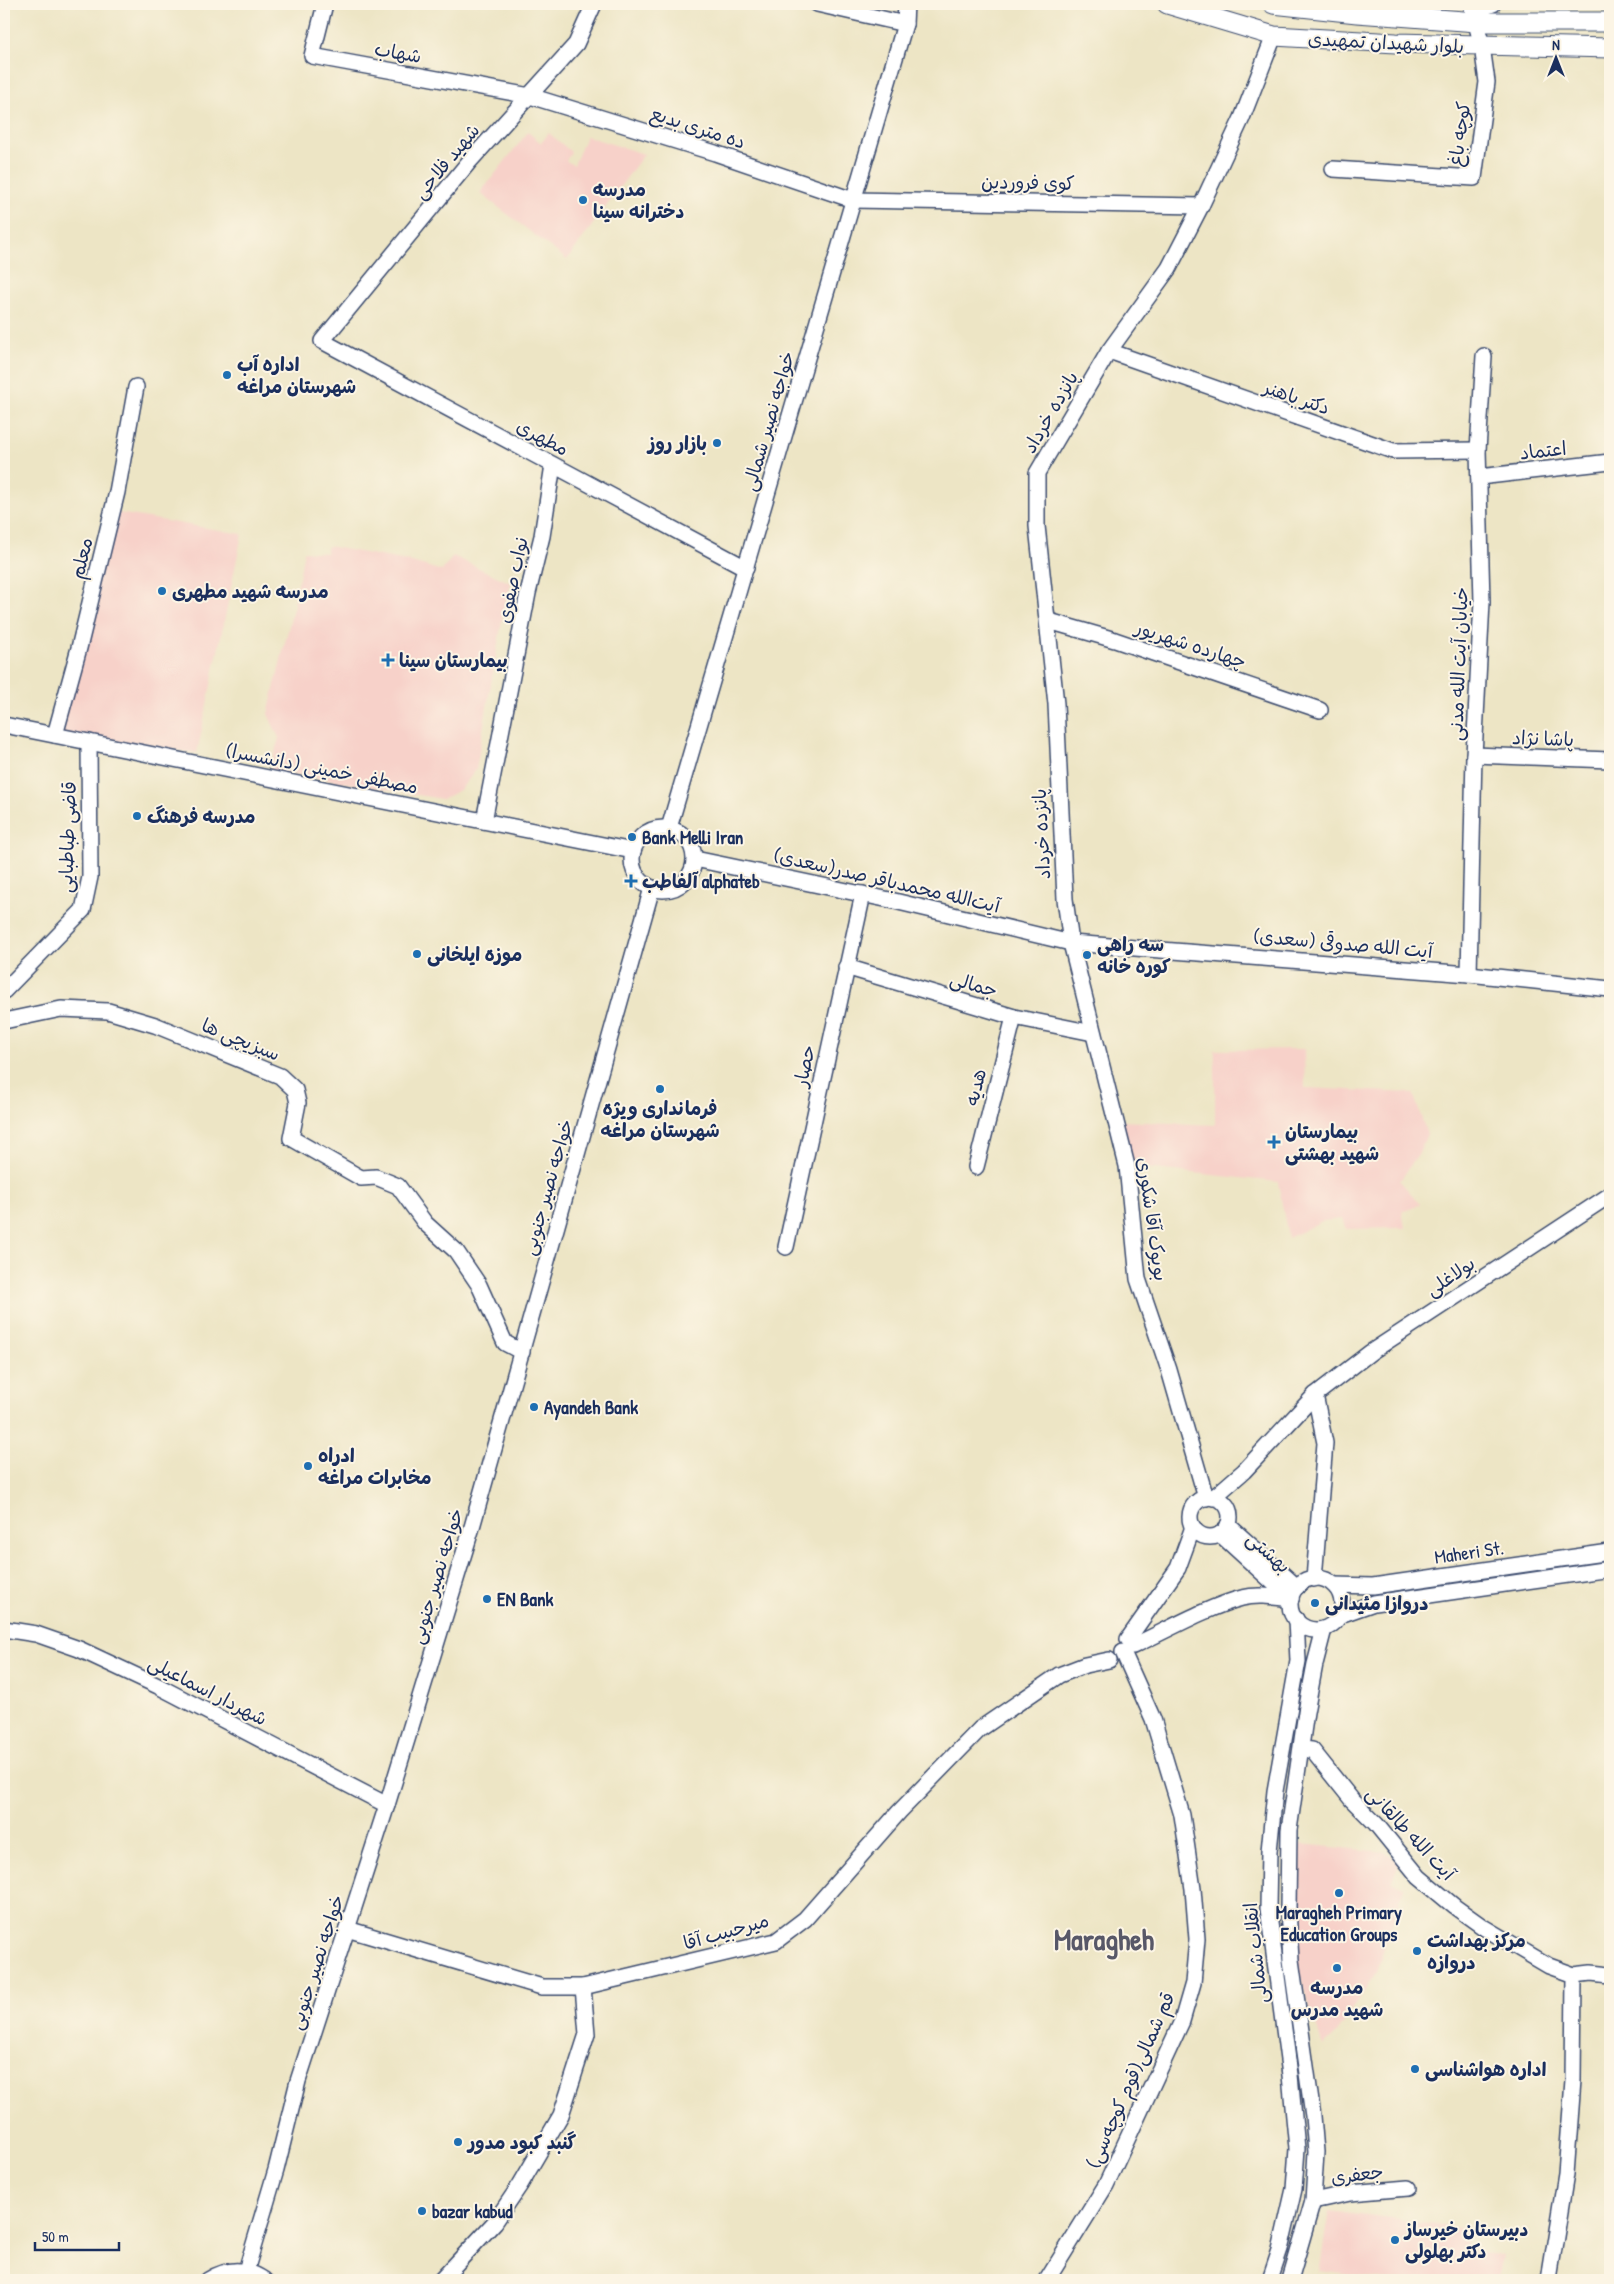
<svg xmlns="http://www.w3.org/2000/svg" width="1614" height="2284" viewBox="0 0 1614 2284" font-family="'Patrick Hand','Playpen Sans Arabic',sans-serif">
<style>
.built{fill:#f7d1c9}
.lines{fill:none;stroke-linecap:round;stroke-linejoin:round}
.minor-casing{stroke:#3a4a6d;stroke-width:18}
.major-casing{stroke:#3a4a6d;stroke-width:21}
.minor{stroke:#fff;stroke-width:15}
.major{stroke:#fff;stroke-width:19}
.poi-dot{fill:#1f6fb2;stroke:#fcf5e5;stroke-width:2}
.labels{text-anchor:middle;stroke-width:4;stroke-linejoin:round;paint-order:stroke}
.street-label{font-size:19px;fill:#1b2f5e;stroke:#fcf5e5}
.poi-label{font-size:19px;font-weight:bold;fill:#1b2f5e;stroke:#fcf5e5;text-anchor:start}
.town-label{font-size:29px;font-weight:bold;fill:#585868;stroke:#fcf5e5}
</style>
<rect width="100%" height="100%" fill="#fcf5e5"/>
<filter id="ink" filterUnits="userSpaceOnUse"><feTurbulence type="fractalNoise" baseFrequency=".02" numOctaves="2"/><feDisplacementMap in="SourceGraphic" scale="10" xChannelSelector="R" yChannelSelector="G"/><feConvolveMatrix kernelMatrix="1 2 1 2 8 2 1 2 1" color-interpolation-filters="sRGB"/></filter>
<filter id="wash" filterUnits="userSpaceOnUse"><feTurbulence type="fractalNoise" baseFrequency=".0096" numOctaves="4" result="noise"/><feDisplacementMap in="SourceGraphic" scale="20" xChannelSelector="R" yChannelSelector="G"/><feGaussianBlur stdDeviation="1.12" result="paint"/><feColorMatrix in="noise" values="0 0 0 0 0 0 0 0 0 0 0 0 0 0 0 0 0 1.4 0 .05"/><feComposite in="paint" operator="in"/></filter>
<g filter="url(#wash)">
<rect width="100%" height="100%" fill="#ede5c5"/>
<g class="built">
<path d="M 528,132 L 541,143 L 549,133 L 571,152 L 566,161 L 574,165 L 586,136 L 644,154 L 567,260 L 480,193 Z"/>
<path d="M 113,512 L 242,534 L 197,753 L 55,735 Z"/>
<path d="M 328,546 L 412,562 L 442,571 L 453,556 L 511,583 L 505,603 L 476,770 L 460,790 L 442,799 L 270,770 L 279,738 L 268,714 L 294,605 L 304,551 L 326,553 Z"/>
<path d="M 1304,1049 L 1305,1088 L 1413,1093 L 1427,1134 L 1420,1151 L 1400,1181 L 1420,1204 L 1402,1211 L 1405,1228 L 1346,1229 L 1342,1219 L 1322,1221 L 1288,1238 L 1278,1182 L 1127,1166 L 1121,1121 L 1215,1125 L 1215,1050 Z"/>
<path d="M 1289,1843 L 1385,1852 L 1399,1862 L 1392,1881 L 1404,1888 L 1375,1975 L 1337,2033 L 1323,2046 L 1295,1962 Z"/>
<path d="M 1329,2211 L 1467,2229 L 1465,2252 L 1503,2255 L 1498,2280 L 1386,2280 L 1319,2271 Z"/>
</g>
</g>
<g filter="url(#ink)">
<g class="lines">
<defs>
<g id="minor">
<path d="M 325,4 L 312,56 L 530,96 L 715,153 L 853,200 L 1201,206"/>
<path d="M 594,4 L 576,44 L 469,162 L 322,341 L 746,568"/>
<path d="M 817,4 L 905,24"/>
<path d="M 1474,11 L 1493,4"/>
<path d="M 1333,169 L 1474,178 L 1487,82 L 1482,46 L 1471,4"/>
<path d="M 1109,351 L 1393,451 L 1478,450"/>
<path d="M 1479,477 L 1610,462"/>
<path d="M 1049,621 L 1115,640 L 1320,710"/>
<path d="M 4,725 L 633,851"/>
<path d="M 55,735 L 79,648 L 117,492 L 136,387"/>
<path d="M 1474,755 L 1610,760"/>
<path d="M 484,821 L 528,593 L 542,536 L 553,465"/>
<circle cx="663" cy="859" r="31"/>
<path d="M 669,828 L 905,24 L 906,4"/>
<path d="M 695,859 L 890,900 L 1071,943 L 1469,974 L 1610,989"/>
<path d="M 846,967 L 1014,1017 L 1093,1033"/>
<path d="M 1469,974 L 1474,755 L 1482,602 L 1478,450 L 1484,356"/>
<path d="M 4,991 L 83,910 L 90,877 L 89,742"/>
<path d="M 4,1021 L 61,1009 L 108,1011 L 155,1025 L 280,1076 L 295,1090 L 298,1103 L 291,1138 L 361,1178 L 376,1177 L 398,1186 L 425,1223 L 456,1251 L 479,1285 L 505,1343 L 522,1352"/>
<path d="M 976,1167 L 1014,1017"/>
<path d="M 786,1247 L 863,894"/>
<circle cx="1210" cy="1517" r="20"/>
<path d="M 1206,1498 L 1169,1370 L 1138,1279 L 1127,1166 L 1071,943 L 1065,899 L 1056,704 L 1037,526 L 1037,473 L 1109,351 L 1169,268 L 1201,206 L 1242,118 L 1274,36"/>
<path d="M 1213,1498 L 1244,1471 L 1315,1395 L 1371,1352 L 1610,1195"/>
<path d="M 1228,1525 L 1297,1587"/>
<path d="M 1220,1534 L 1291,1599"/>
<circle cx="1316" cy="1604" r="26"/>
<path d="M 1314,1579 L 1325,1443 L 1315,1395"/>
<path d="M 1334,1585 L 1373,1586 L 1610,1552"/>
<path d="M 1340,1615 L 1374,1603 L 1610,1569"/>
<path d="M 4,1629 L 36,1634 L 79,1649 L 158,1686 L 387,1805"/>
<path d="M 1128,1639 L 1178,1568 L 1193,1527"/>
<path d="M 1133,1646 C 1166,1631 1207,1607 1242,1598 C 1258,1594 1275,1597 1291,1599"/>
<path d="M 1302,1749 L 1312,1750 L 1352,1800 L 1376,1824 L 1419,1877 L 1455,1907 L 1483,1927 L 1549,1966 L 1574,1975 L 1591,1973 L 1610,1975"/>
<path d="M 347,1929 L 542,1987 L 583,1987 L 776,1941 L 805,1919 L 899,1812 L 980,1729 L 1059,1675 L 1085,1665 L 1109,1660"/>
<path d="M 1313,2201 L 1350,2193 L 1408,2188"/>
<path d="M 246,2271 L 276,2170 L 298,2081 L 387,1805 L 472,1527 L 652,888"/>
<path d="M 208,2280 C 227,2268 245,2267 264,2280"/>
<path d="M 441,2280 L 495,2222 L 520,2185 L 561,2115 L 587,2034 L 583,1987"/>
<path d="M 1047,2280 L 1106,2185 L 1182,2021 L 1193,1983 L 1197,1939 L 1193,1889 L 1182,1815 L 1153,1719 L 1123,1652"/>
<path d="M 1270,2280 L 1280,2250 L 1294,2189 L 1297,2149 L 1290,2075 L 1268,1908 L 1269,1851 L 1275,1791 L 1298,1661 L 1296,1619"/>
<path d="M 1290,2280 L 1313,2201 L 1316,2152 L 1313,2116 L 1291,1960 L 1288,1909 L 1289,1830 L 1306,1712 L 1315,1664 L 1324,1629"/>
<path d="M 1549,2280 L 1566,2174 L 1573,2081 L 1574,1975"/>
</g>
<g id="major">
<path d="M 1167,4 L 1274,36 L 1396,43 L 1610,48"/>
<path d="M 1273,4 L 1357,13 L 1477,22 L 1610,22"/>
</g>
</defs>
<use href="#minor" class="minor-casing"/>
<use href="#major" class="major-casing"/>
<use href="#minor" class="minor"/>
<use href="#major" class="major"/>
</g>
</g>
<g class="poi-dot">
<circle cx="583" cy="200" r="5"/>
<circle cx="227" cy="375" r="5"/>
<circle cx="717" cy="443" r="5"/>
<circle cx="162" cy="591" r="5"/>
<path d="M385.5 652.5h5v5h5v5h-5v5h-5v-5h-5v-5h5z"/>
<circle cx="137" cy="816" r="5"/>
<circle cx="632" cy="837" r="5"/>
<path d="M628.5 873.5h5v5h5v5h-5v5h-5v-5h-5v-5h5z"/>
<circle cx="417" cy="954" r="5"/>
<circle cx="1087" cy="955" r="5"/>
<circle cx="660" cy="1089" r="5"/>
<path d="M1271.5 1134.5h5v5h5v5h-5v5h-5v-5h-5v-5h5z"/>
<circle cx="534" cy="1407" r="5"/>
<circle cx="308" cy="1466" r="5"/>
<circle cx="487" cy="1599" r="5"/>
<circle cx="1315" cy="1603" r="5"/>
<circle cx="1339" cy="1893" r="5"/>
<circle cx="1417" cy="1951" r="5"/>
<circle cx="1337" cy="1968" r="5"/>
<circle cx="1415" cy="2069" r="5"/>
<circle cx="458" cy="2142" r="5"/>
<circle cx="422" cy="2211" r="5"/>
<circle cx="1395" cy="2240" r="5"/>
</g>
<g class="labels">
<g class="street-label">
<text transform="translate(1386 42) rotate(3)" y="7">بلوار شهیدان تمهیدی</text>
<text transform="translate(398 52) rotate(10)" y="7">شهاب</text>
<text transform="translate(698 127) rotate(18)" y="7">ده متری بدیع</text>
<text transform="translate(1459 134) rotate(-82)" y="7">کوچه باغ</text>
<text transform="translate(446 161) rotate(-50)" y="7">شهید فلاحی</text>
<text transform="translate(1028 182) rotate(1)" y="7">کوی فروردین</text>
<text transform="translate(1297 397) rotate(19)" y="7">دکتر باهنر</text>
<text transform="translate(1050 412) rotate(-60)" y="7">پانزده خرداد</text>
<text transform="translate(768 421) rotate(-74)" y="7">خواجه نصیر شمالی</text>
<text transform="translate(543 437) rotate(28)" y="7">مطهری</text>
<text transform="translate(1543 450) rotate(-6)" y="7">اعتماد</text>
<text transform="translate(81 558) rotate(-76)" y="7">معلم</text>
<text transform="translate(512 580) rotate(-78)" y="7">نواب صفوی</text>
<text transform="translate(1191 644) rotate(18)" y="7">چهارده شهریور</text>
<text transform="translate(1458 664) rotate(-88)" y="7">خیابان آیت الله مدنی</text>
<text transform="translate(1543 738) rotate(2)" y="7">پاشا نژاد</text>
<text transform="translate(322 768) rotate(11)" y="7">مصطفی خمینی (دانشسرا)</text>
<text transform="translate(1041 834) rotate(-93)" y="7">پانزده خرداد</text>
<text transform="translate(67 837) rotate(-88)" y="7">قاضی طباطبایی</text>
<text transform="translate(887 880) rotate(13)" y="7">آیت‌الله محمدباقر صدر(سعدی)</text>
<text transform="translate(1343 943) rotate(5)" y="7">آیت الله صدوقی (سعدی)</text>
<text transform="translate(974 984) rotate(16)" y="7">جمالی</text>
<text transform="translate(241 1039) rotate(22)" y="7">سبزیچی ها</text>
<text transform="translate(804 1066) rotate(-78)" y="7">حصار</text>
<text transform="translate(975 1087) rotate(-76)" y="7">هدیه</text>
<text transform="translate(547 1187) rotate(-74)" y="7">خواجه نصیر جنوبی</text>
<text transform="translate(1153 1219) rotate(82)" y="7">بویوک آقا شکوری</text>
<text transform="translate(1450 1276) rotate(-34)" y="7">بولاغلی</text>
<text transform="translate(1269 1552) rotate(42)" y="7">بهشتی</text>
<text transform="translate(1469 1552) rotate(-8)" y="7">Maheri St.</text>
<text transform="translate(436 1576) rotate(-73)" y="7">خواجه نصیر جنوبی</text>
<text transform="translate(208 1690) rotate(27)" y="7">شهردار اسماعیلی</text>
<text transform="translate(1411 1833) rotate(47)" y="7">آیت الله طالقانی</text>
<text transform="translate(726 1931) rotate(-16)" y="7">میرحبیب آقا</text>
<text transform="translate(1255 1953) rotate(-96)" y="7">انقلاب شمالی</text>
<text transform="translate(316 1962) rotate(-72)" y="7">خواجه نصیر جنوبی</text>
<text transform="translate(1130 2080) rotate(-66)" y="7">قم شمالی(قوم کوچه‌سی)</text>
<text transform="translate(1357 2174) rotate(-7)" y="7">جعفری</text>
</g>
<g class="poi-label">
<text x="593" y="196">مدرسه<tspan x="593" dy="22">دخترانه سینا</tspan></text>
<text x="237" y="371">اداره آب<tspan x="237" dy="22">شهرستان مراغه</tspan></text>
<text x="707" y="450" text-anchor="end">بازار روز</text>
<text x="172" y="598">مدرسه شهید مطهری</text>
<text x="399" y="667">بیمارستان سینا</text>
<text x="147" y="823">مدرسه فرهنگ</text>
<text x="642" y="844">Bank Melli Iran</text>
<text x="642" y="888">آلفاطب alphateb</text>
<text x="1097" y="951">سه راهی<tspan x="1097" dy="22">کوره خانه</tspan></text>
<text x="427" y="961">موزه ایلخانی</text>
<text x="660" y="1115" text-anchor="middle">فرمانداری ویژه<tspan x="660" dy="22">شهرستان مراغه</tspan></text>
<text x="1285" y="1138">بیمارستان<tspan x="1285" dy="22">شهید بهشتی</tspan></text>
<text x="544" y="1414">Ayandeh Bank</text>
<text x="318" y="1462">ادراه<tspan x="318" dy="22">مخابرات مراغه</tspan></text>
<text x="497" y="1606">EN Bank</text>
<text x="1325" y="1610">دروازا مئیدانی</text>
<text x="1339" y="1919" text-anchor="middle">Maragheh Primary<tspan x="1339" dy="22">Education Groups</tspan></text>
<text x="1427" y="1947">مرکز بهداشت<tspan x="1427" dy="22">دروازه</tspan></text>
<text x="1337" y="1994" text-anchor="middle">مدرسه<tspan x="1337" dy="22">شهید مدرس</tspan></text>
<text x="1425" y="2076">اداره هواشناسی</text>
<text x="468" y="2149">گنبد کبود مدور</text>
<text x="432" y="2218">bazar kabud</text>
<text x="1405" y="2236">دبیرستان خیرساز<tspan x="1405" dy="22">دکتر بهلولی</tspan></text>
</g>
<g class="town-label">
<text x="1104" y="1950">Maragheh</text>
</g>
</g>
<rect width="1614" height="2284" fill="none" stroke="#fcf5e5" stroke-width="20"/>
<g transform="translate(1556 58)" stroke="#fcf5e5" stroke-width="4" paint-order="stroke">
<path d="M0-4L9 19L0 12L-9 19Z" fill="#1b2f5e"/>
<text y="-8" font-size="14" font-weight="bold" text-anchor="middle" fill="#1b2f5e">N</text>
</g>
<path d="M35 2242v8h84v-8" fill="none" stroke="#1b2f5e" stroke-width="2.5"/>
<text x="42" y="2242" font-size="15" fill="#1b2f5e" stroke="#fcf5e5" stroke-width="4" paint-order="stroke">50 m</text>
</svg>
